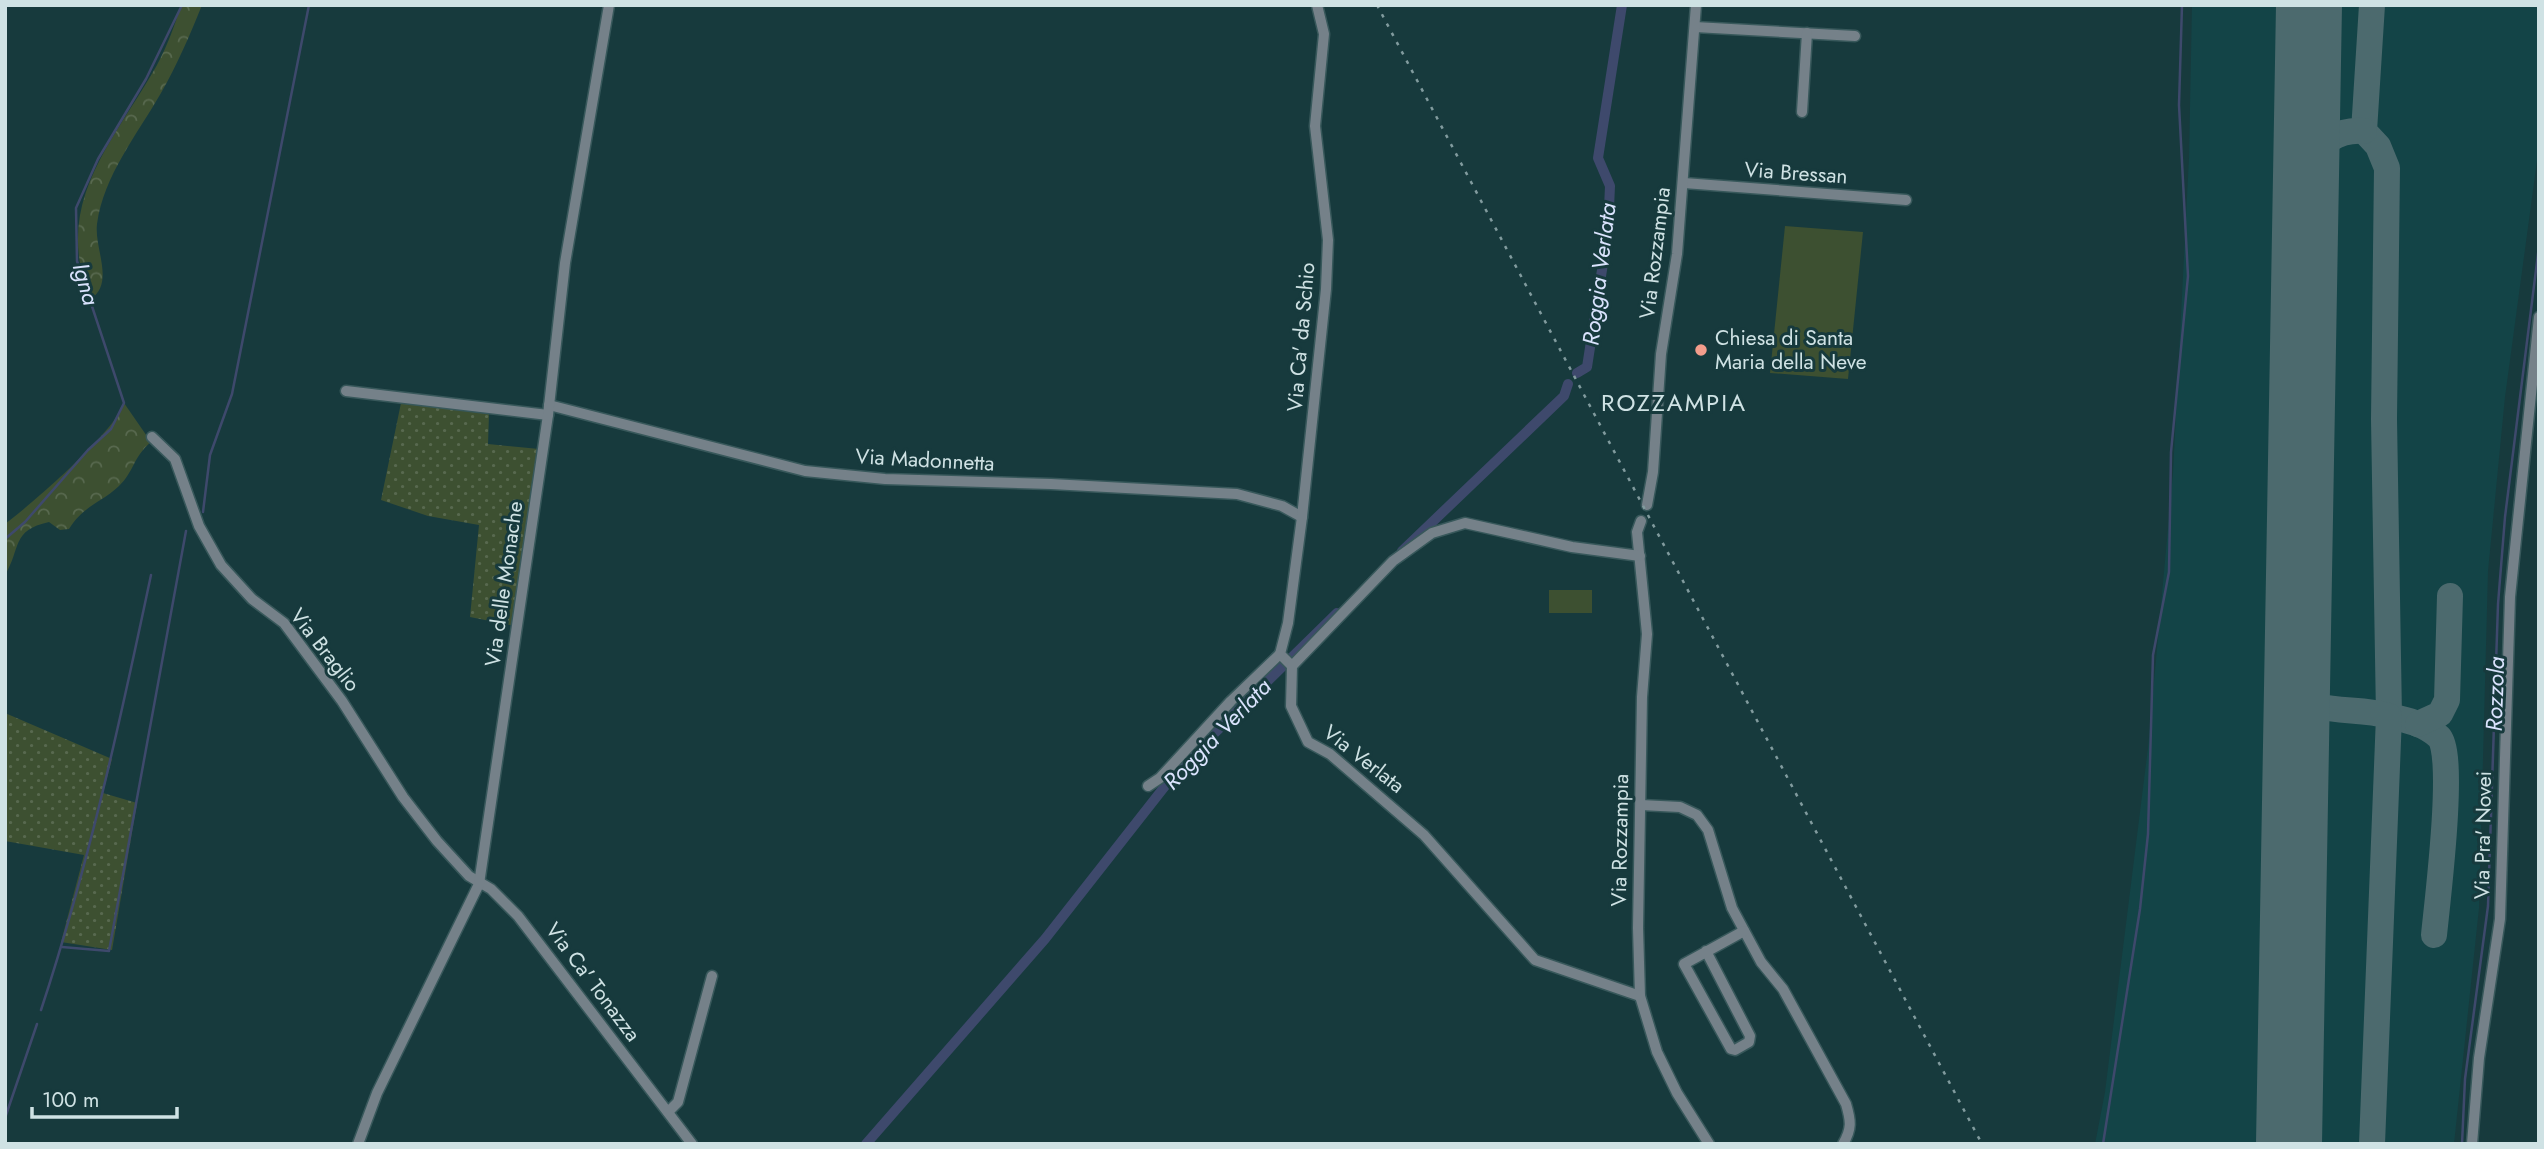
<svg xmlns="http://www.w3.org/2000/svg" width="2544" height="1149" viewBox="0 0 2544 1149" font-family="Jost,sans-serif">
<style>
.built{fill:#134447}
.grass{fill:url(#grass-dots)}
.forest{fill:url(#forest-crowns)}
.pitch{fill:#3d5031}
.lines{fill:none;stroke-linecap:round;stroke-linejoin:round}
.stream{stroke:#3e496c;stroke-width:2.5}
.canal{stroke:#3e496c;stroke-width:10}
.taxiway{stroke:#4c6a6e;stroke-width:26}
.runway{stroke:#4c6a6e;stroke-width:66}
.minor-casing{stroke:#38585b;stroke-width:13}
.minor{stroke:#758189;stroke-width:10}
.rail{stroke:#819b9e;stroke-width:2.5;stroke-dasharray:3.5 7;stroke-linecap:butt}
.poi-dot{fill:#f49d8c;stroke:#173a3d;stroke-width:2.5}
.labels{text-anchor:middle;stroke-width:6;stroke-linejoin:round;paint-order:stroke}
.street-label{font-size:21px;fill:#cfe2e4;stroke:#173a3d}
.poi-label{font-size:21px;fill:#cfe2e4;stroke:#173a3d;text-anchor:start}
.water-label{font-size:23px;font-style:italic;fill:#dae3fd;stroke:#173a3d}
.quarter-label{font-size:24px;letter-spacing:2px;fill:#cfe2e4;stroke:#173a3d}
</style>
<defs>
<pattern id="grass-dots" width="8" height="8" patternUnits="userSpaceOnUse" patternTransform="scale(1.75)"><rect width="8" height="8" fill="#3d5031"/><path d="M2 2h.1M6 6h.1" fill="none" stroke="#58694f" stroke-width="1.8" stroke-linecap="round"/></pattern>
<pattern id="forest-crowns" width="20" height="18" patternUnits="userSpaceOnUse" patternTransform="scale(1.75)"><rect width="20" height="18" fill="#3d5031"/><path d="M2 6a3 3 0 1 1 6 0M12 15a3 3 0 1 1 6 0" fill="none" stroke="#58694f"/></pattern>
</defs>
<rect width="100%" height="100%" fill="#173a3d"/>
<path class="built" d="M 2192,5 L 2539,5 L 2539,146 L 2505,397 L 2488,571 L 2479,908 L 2454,1144 L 2095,1144 L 2105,1092 L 2148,748 L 2173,473 L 2189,158 Z"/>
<g class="grass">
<path d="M 401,403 L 489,414 L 488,444 L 539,449 L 515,626 L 470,617 L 479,525 L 428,516 L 381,500 Z"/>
<path d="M 5,713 L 112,759 L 103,793 L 137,803 L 112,950 L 61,942 L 84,855 L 5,841 Z"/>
</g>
<g class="forest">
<path d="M 181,5 L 202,5 C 190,35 177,65 161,93 C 137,135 104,175 97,224 C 94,249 115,282 91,299 C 50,204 115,140 157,65 C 167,46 175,25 181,5 Z"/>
<path d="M 124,403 L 151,442 C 133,457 134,472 119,486 C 101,503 84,505 69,529 L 60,530 L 49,522 C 11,530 21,549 5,575 L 5,524 C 33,503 114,433 124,403 Z"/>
</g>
<g class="pitch">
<path d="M 1785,226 L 1863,232 L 1848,379 L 1770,373 Z"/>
<rect x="1549" y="590" width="43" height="23"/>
</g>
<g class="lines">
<g class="stream">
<path d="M 203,512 L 210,455 L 232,394 L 309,5"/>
<path d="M 5,539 L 25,522 L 88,450 L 111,429 L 124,403 L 77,261 L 76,208 L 98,159 L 146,79 L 182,5"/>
<path d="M 62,947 L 109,951 L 186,531"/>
<path d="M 41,1010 C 88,868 120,722 151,575"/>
<path d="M 5,1118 L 37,1024"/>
<path d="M 2103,1144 L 2140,909 L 2148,834 L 2153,655 L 2169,572 L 2171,452 L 2188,276 L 2179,105 L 2182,5"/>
<path d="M 2462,1144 L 2465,1079 L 2488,906 L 2498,604 L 2505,517 L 2539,246"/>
</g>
<g class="canal">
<path d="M 1577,373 L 1587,367 L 1608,231 L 1610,186 L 1598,158 L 1622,5"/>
<path d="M 1402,551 L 1564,396 L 1568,384"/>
<path d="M 866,1144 L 1045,939 L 1180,767 L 1337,613"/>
</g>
<g class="taxiway">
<path d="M 2372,5 L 2364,131 L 2378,146 L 2387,168 L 2384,419 L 2389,716 C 2407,720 2425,724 2439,737 C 2456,754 2437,904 2434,935"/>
<path d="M 2307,165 C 2321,143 2336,129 2364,131"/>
<path d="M 2298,679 L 2317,706 C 2341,712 2365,709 2389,716 L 2372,1144"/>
<path d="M 2418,724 L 2440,714 L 2447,700 L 2450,596"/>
<path d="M 2297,733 L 2305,716 L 2317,706"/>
</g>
<path class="runway" d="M 2289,1144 L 2309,5"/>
<defs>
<g id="minor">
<path d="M 1695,27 L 1855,36"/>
<path d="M 1802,112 L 1807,33"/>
<path d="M 1684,183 L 1906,200"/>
<path d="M 346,391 L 548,415"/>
<path d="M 549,405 L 805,471 L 885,479 L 1051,484 L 1237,494 L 1282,506 L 1302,517"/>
<path d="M 152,437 L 175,459 L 199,526 L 221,565 L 252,599 L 284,623 L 342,701 L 403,797 L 437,841 L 469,876 L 491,889 L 518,916 L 692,1144"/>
<path d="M 1647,505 L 1653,472 L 1661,354 L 1677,254 L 1696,5"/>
<path d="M 1641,521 L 1637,532 L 1647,634 L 1642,697 L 1638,928 L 1640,996 L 1657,1052 L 1677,1093 L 1709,1144"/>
<path d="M 1292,666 L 1280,654 L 1288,623 L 1302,517 L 1326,289 L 1328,240 L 1315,126 L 1324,34 L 1317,5"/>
<path d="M 1148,786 L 1160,778 L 1231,701 L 1280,654"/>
<path d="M 1641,805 L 1680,807 L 1697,815 L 1708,830 L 1732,908 L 1761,962 L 1783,989 L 1846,1104 C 1851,1121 1852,1129 1843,1144"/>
<path d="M 1706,951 L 1750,1036 L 1749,1042 L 1735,1050 L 1731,1049 L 1684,964 L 1744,931"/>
<path d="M 1640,996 L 1535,960 L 1424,835 L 1330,754 L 1308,742 L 1291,706 L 1292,666 L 1393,561 L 1432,533 L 1465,523 L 1572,547 L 1640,556"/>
<path d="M 668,1112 L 678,1102 L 712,976"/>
<path d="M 358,1144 L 377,1093 L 479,884 L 548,415 L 565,263 L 609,5"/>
<path d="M 2472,1144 L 2479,1058 L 2500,919 L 2510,597 L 2539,317"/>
</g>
</defs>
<use href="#minor" class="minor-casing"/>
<use href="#minor" class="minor"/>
<path class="rail" d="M 1377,5 L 1982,1144"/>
</g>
<circle class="poi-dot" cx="1701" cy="350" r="7"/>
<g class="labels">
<g class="street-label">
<text transform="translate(1796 173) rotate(4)" y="7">Via Bressan</text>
<text transform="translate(1655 253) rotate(-83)" y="7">Via Rozzampia</text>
<text transform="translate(1301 337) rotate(-85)" y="7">Via Ca' da Schio</text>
<text transform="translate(925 460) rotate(3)" y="7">Via Madonnetta</text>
<text transform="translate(504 584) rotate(-82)" y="7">Via delle Monache</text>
<text transform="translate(325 650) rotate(52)" y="7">Via Braglio</text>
<text transform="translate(1364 759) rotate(38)" y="7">Via Verlata</text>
<text transform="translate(2483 835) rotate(-89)" y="7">Via Pra' Novei</text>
<text transform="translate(1620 840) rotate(-89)" y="7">Via Rozzampia</text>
<text transform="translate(593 982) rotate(53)" y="7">Via Ca' Tonazza</text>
</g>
<g class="poi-label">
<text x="1715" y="345">Chiesa di Santa<tspan x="1715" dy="24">Maria della Neve</tspan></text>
</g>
<g class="water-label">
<text transform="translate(1599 274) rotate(-83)" y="8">Roggia Verlata</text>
<text transform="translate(86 284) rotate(74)" y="8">Igna</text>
<text transform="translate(2495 694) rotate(-88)" y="8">Rozzola</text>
<text transform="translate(1217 734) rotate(-46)" y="8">Roggia Verlata</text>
</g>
<g class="quarter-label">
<text x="1674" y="411">ROZZAMPIA</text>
</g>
</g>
<rect width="2544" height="1149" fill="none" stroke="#cfe2e4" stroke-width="14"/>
<path d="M32 1107v10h145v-10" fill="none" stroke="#cfe2e4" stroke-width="3.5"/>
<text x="42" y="1107" font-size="21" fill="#cfe2e4" stroke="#173a3d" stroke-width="5" paint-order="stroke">100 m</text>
</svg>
